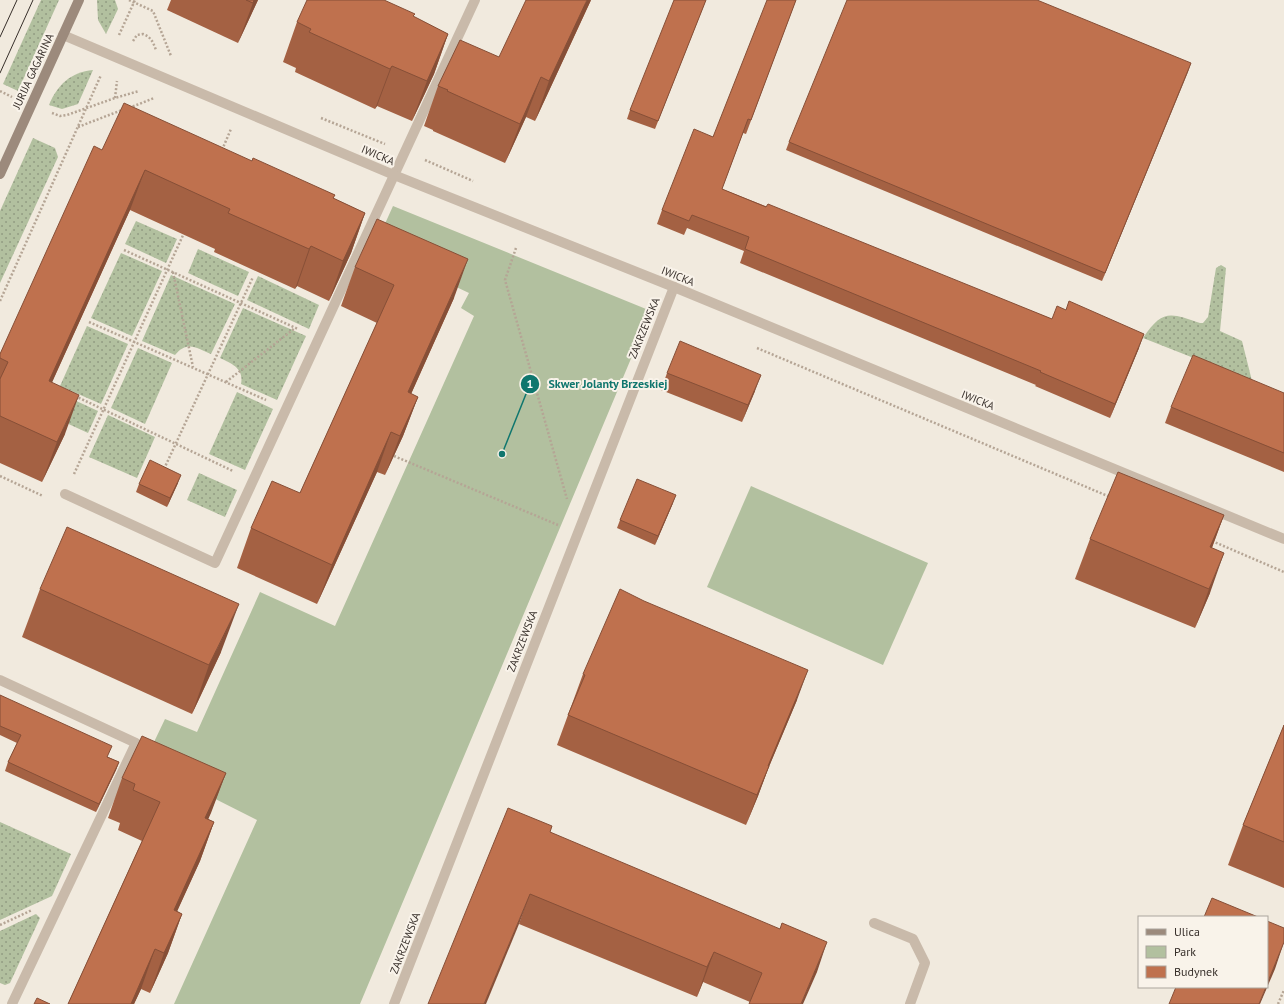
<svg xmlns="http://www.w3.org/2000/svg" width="1284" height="1004" viewBox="0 0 1284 1004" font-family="'PT Sans',sans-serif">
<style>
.grass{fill:url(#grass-dots)}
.green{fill:#b2c09f}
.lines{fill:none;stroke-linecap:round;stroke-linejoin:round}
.path{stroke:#b5a595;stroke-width:2.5;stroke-dasharray:2 2;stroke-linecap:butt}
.lane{stroke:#c9baaa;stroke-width:10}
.street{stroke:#c9baaa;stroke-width:10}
.secondary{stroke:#9c8a7c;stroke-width:10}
.tram{stroke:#372f2a;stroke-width:1}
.wall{fill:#a46143}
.shaded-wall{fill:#864f37}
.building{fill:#bf714e;stroke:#864f37}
.labels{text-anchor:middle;stroke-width:4;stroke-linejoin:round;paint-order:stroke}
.street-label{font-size:11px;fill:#372f2a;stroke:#f9f3ea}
.leader{fill:none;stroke:#0f766e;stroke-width:1.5}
.callout-dot{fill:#0f766e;stroke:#f9f3ea;stroke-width:1.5}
.mark-label{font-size:12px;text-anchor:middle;font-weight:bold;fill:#fff}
.callout-label{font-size:12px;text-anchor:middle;font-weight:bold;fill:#0f766e;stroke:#f9f3ea;stroke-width:4;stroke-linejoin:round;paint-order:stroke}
</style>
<defs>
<pattern id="grass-dots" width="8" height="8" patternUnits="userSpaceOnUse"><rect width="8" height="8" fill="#b2c09f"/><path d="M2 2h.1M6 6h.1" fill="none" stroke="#929c82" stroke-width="1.8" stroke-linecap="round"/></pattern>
</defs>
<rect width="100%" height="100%" fill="#f1eade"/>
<g class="grass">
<path d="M 41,0 L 59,0 L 18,91 L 3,84 Z"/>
<path d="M 97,0 L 115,0 L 118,9 L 106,34 L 98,20 Z"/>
<path d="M 93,70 L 78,104 L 62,109 L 49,105 C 57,85 71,72 93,70 Z"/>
<path d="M 33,138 L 55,148 L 58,157 L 0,283 L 0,211 Z"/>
<path d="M 136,221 L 177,239 L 166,263 L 125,244 Z"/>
<path d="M 198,249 L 249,272 L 238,296 L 188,273 Z"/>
<path d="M 121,253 L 162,271 L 132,336 L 91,318 Z"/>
<path d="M 1221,265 L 1226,268 L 1220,331 L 1242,341 L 1252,381 L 1143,338 C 1162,310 1169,312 1200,323 L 1203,323 L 1208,317 L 1216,268 Z"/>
<path d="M 171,275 L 235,304 L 211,354 C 197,348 187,340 175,355 L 142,341 Z"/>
<path d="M 258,276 L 319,305 L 309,329 L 247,300 Z"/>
<path d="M 243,308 L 306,336 L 277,400 L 241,384 C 244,369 233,364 220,358 Z"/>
<path d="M 87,326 L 128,344 L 101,404 L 60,386 Z"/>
<path d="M 138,348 L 172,363 L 145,424 L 111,408 Z"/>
<path d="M 57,392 L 98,411 L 88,433 L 47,414 Z"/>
<path d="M 237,392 L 273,409 L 245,470 L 209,454 Z"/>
<path d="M 108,415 L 155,437 L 137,478 L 89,457 Z"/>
<path d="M 199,473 L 237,490 L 225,517 L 187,500 Z"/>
<path d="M 0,822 L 71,854 L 52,896 L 0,920 Z"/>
<path d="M 36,914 L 40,918 L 10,983 L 5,985 L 0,983 L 0,931 Z"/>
</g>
<g class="green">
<path d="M 393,206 L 651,311 L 360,1004 L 174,1004 L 257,820 L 144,763 L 165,719 L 197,732 L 260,592 L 335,626 L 474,316 L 461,308 L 469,293 L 374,248 Z"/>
<path d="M 751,486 L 928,563 L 883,665 L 707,587 Z"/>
</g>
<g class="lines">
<g class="path">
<path d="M 129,0 L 153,11 L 171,56"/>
<path d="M 119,35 L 135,0"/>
<path d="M 133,41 L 137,35 L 143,34 C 151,37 153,42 156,50"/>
<path d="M 0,91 L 12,97"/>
<path d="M 115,98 L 117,81"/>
<path d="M 129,108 L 154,98"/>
<path d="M 52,113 L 60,116 L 67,115 L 115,98 L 139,91"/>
<path d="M 321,118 L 385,144"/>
<path d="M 78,127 L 122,110"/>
<path d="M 222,150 L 231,129"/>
<path d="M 425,160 L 473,181"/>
<path d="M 516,248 L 505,280 L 567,499"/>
<path d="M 124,250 L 298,329"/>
<path d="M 173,272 L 193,367"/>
<path d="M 0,301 L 101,75"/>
<path d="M 89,322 L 266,400"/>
<path d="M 757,348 L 1110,497"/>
<path d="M 226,382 L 295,328"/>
<path d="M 75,396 L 233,471"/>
<path d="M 394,456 L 558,525"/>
<path d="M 164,469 L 253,277"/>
<path d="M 74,474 L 184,233"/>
<path d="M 0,476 L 43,496"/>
<path d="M 1212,541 L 1284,572"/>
<path d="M 0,925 L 32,910"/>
<path d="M 1278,1004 L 1284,990"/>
</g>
<g class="lane">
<path d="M 65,494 L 215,563 L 475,0"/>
<path d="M 0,680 L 136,743 L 12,1004"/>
<path d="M 874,923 L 913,939 L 925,963 L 910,1004"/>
<path d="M 394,1004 L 674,287"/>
</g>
<path class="street" d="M 63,35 L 394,175 L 674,287 L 1284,539"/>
<path class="secondary" d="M 0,174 L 79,0"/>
<g class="tram">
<path d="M 0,37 L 17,0"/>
<path d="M 0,73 L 33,0"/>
</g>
</g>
<g class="wall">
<path d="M 171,0 L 258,0 L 238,43 L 167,10 Z"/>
<path d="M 591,0 L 535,121 L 526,117 L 505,163 L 433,131 L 433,130 L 424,126 L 438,86 L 499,57 Z"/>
<path d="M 706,0 L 655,129 L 627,119 L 630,110 Z"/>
<path d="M 796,0 L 746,134 L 743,133 L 722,189 L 1052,319 L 1139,348 L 1110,418 L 1035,386 L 1036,385 L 740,263 L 744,251 L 687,228 L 684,235 L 657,224 L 662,210 L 713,137 Z"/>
<path d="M 414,17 L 448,34 L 434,74 L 412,121 L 377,106 L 375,109 L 295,72 L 296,68 L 283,62 L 297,22 Z"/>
<path d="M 1191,63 L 1102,281 L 786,150 L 789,142 Z"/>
<path d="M 102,150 L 252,161 L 335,195 L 333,198 L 365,213 L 351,253 L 329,301 L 297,286 L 295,289 L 214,252 L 215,249 L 130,210 L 52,382 L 65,434 L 42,482 L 0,463 L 0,354 Z"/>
<path d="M 355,267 L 454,298 L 411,394 L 418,397 L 403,436 L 385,475 L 377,472 L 317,604 L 237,568 L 251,528 L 300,493 L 377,323 L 341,306 Z"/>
<path d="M 667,373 L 755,391 L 742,422 L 661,390 Z"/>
<path d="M 1284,393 L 1284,472 L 1165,423 L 1171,407 Z"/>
<path d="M 178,483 L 167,507 L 136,492 L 139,484 Z"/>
<path d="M 673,503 L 655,545 L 617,528 L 620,520 Z"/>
<path d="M 1224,515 L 1212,548 L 1210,593 L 1195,628 L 1075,579 L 1090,539 Z"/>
<path d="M 40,589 L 221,652 L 192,714 L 22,637 Z"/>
<path d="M 583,674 L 797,700 L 768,769 L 758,796 L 746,825 L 557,745 Z"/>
<path d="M 0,695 L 108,757 L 119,762 L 116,770 L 96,812 L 5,771 L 8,762 L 17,743 L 0,735 Z"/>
<path d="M 1284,725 L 1284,888 L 1228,865 L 1243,825 Z"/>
<path d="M 226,773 L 208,819 L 214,822 L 200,861 L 177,911 L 182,914 L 168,953 L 150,993 L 141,989 L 134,1004 L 68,1004 L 142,841 L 118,830 L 120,823 L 108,818 L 122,778 Z"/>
<path d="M 550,832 L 817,972 L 750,1002 L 703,982 L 697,997 L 519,924 Z"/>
</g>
<g class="shaded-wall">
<path d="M 254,0 L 258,0 L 238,43 L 253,3 Z"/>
<path d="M 587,0 L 591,0 L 535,121 L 549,81 Z"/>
<path d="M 448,34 L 434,74 L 412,121 L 427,81 Z"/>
<path d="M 1191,63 L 1188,72 L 1102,281 L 1105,273 Z"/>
<path d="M 392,66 L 377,106 L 375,109 L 390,69 Z"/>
<path d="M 541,77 L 526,117 L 505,163 L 520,124 Z"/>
<path d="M 145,170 L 130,210 L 35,420 L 49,381 Z"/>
<path d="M 365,213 L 351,253 L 329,301 L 343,261 Z"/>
<path d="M 311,246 L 297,286 L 295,289 L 309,249 Z"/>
<path d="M 468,259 L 454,298 L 394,432 L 408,392 Z"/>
<path d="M 1144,334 L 1139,348 L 1110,418 L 1115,404 Z"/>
<path d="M 761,375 L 755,391 L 742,422 L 748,405 Z"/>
<path d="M 79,395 L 65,434 L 42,482 L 57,442 Z"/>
<path d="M 418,397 L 403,436 L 385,475 L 400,436 Z"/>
<path d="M 391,432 L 377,472 L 317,604 L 332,565 Z"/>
<path d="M 181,475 L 178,483 L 167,507 L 170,498 Z"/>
<path d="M 676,495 L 673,503 L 655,545 L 658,536 Z"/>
<path d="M 1224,515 L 1209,555 L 1210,547 Z"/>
<path d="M 1224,553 L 1210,593 L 1195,628 L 1209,589 Z"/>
<path d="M 239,604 L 221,652 L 192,714 L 209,665 Z"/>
<path d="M 808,670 L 797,700 L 768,769 L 758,796 L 746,825 L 768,766 Z"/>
<path d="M 119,762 L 116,770 L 96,812 L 99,804 Z"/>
<path d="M 226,773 L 211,813 L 191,857 L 205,818 Z"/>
<path d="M 214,822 L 200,861 L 160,949 L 174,910 Z"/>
<path d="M 530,894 L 519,924 L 486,1004 L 484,1004 Z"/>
<path d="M 182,914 L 168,953 L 150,993 L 164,953 Z"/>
<path d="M 827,942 L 817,972 L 803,1004 L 801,1004 Z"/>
<path d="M 1284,942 L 1275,969 L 1260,1004 L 1259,1004 L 1266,987 L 1267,987 L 1267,984 Z"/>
<path d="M 155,949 L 141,989 L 134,1004 L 131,1004 Z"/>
<path d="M 714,952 L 703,982 L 697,997 L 707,967 Z"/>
</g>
<g class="building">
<path d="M 246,0 L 254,0 L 253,3 Z"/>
<path d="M 307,0 L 384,0 L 415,14 L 413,16 L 448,34 L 427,81 L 392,66 L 390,69 L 309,32 L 311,29 L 297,22 Z"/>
<path d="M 526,0 L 587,0 L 549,81 L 541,77 L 520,124 L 447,91 L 448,90 L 438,86 L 460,40 L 499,57 Z"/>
<path d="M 674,0 L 706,0 L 658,121 L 630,110 Z"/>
<path d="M 767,0 L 796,0 L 751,120 L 748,119 L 722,189 L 766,207 L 768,204 L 1052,319 L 1057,306 L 1066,310 L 1069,301 L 1144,334 L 1115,404 L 1040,372 L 1041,371 L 745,249 L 749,237 L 692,215 L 689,221 L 662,210 L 694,129 L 713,137 Z"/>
<path d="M 847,0 L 1037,0 L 1191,63 L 1105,273 L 789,142 Z"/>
<path d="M 124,103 L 252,161 L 253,158 L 335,195 L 333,198 L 365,213 L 343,261 L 311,246 L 309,249 L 228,213 L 230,209 L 145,170 L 49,381 L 79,395 L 57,442 L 0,416 L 0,379 L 8,362 L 0,358 L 0,354 L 94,146 L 102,150 Z"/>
<path d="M 377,219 L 468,259 L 408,392 L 418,397 L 400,436 L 391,432 L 332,565 L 251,528 L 272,481 L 300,493 L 394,285 L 355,267 Z"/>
<path d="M 680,341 L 761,375 L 748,405 L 667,373 Z"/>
<path d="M 1193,355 L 1284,393 L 1284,453 L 1171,407 Z"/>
<path d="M 150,460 L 181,475 L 170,498 L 139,484 Z"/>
<path d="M 1118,472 L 1224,515 L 1210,547 L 1224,553 L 1209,589 L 1090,539 Z"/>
<path d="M 637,479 L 676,495 L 658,536 L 620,520 Z"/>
<path d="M 67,527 L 239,604 L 209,665 L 40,589 Z"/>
<path d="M 620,589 L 644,601 L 808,670 L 768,766 L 769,766 L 757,795 L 568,715 L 585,675 L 583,674 Z"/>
<path d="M 0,695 L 112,746 L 107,757 L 119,762 L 99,804 L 8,762 L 21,735 L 0,726 Z"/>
<path d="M 1284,725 L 1284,842 L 1243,825 Z"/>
<path d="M 142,736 L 226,773 L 205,818 L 214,822 L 174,910 L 182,914 L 164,953 L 155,949 L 131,1004 L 68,1004 L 160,802 L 133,790 L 135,784 L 122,778 Z"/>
<path d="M 508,808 L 552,826 L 550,832 L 780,929 L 782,923 L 827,942 L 801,1004 L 749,1004 L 762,973 L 714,952 L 707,967 L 530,894 L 484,1004 L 428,1004 Z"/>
<path d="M 1212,898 L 1258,917 L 1204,917 Z"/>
<path d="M 1267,921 L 1284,928 L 1284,942 L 1267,984 Z"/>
<path d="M 1176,987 L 1266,987 L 1259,1004 L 1169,1004 Z"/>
<path d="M 37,998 L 50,1004 L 34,1004 Z"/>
</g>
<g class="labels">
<g class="street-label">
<text transform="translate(33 71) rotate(-65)" y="4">JURIJA GAGARINA</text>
<text transform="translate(378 155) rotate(23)" y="4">IWICKA</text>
<text transform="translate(678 276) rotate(22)" y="4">IWICKA</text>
<text transform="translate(644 328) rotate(-68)" y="4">ZAKRZEWSKA</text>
<text transform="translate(978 400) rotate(22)" y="4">IWICKA</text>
<text transform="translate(522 641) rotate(-69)" y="4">ZAKRZEWSKA</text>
<text transform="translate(405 943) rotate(-69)" y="4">ZAKRZEWSKA</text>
</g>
</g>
<path class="leader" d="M502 454L530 384"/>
<g class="callout-dot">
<circle cx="502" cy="454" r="4"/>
<circle cx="530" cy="384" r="10"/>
</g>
<g class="mark-label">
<text x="530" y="388">1</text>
</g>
<g class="callout-label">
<text x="608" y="388">Skwer Jolanty Brzeskiej</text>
</g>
<rect x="1138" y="916" width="130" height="72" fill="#f9f3ea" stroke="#aba59d"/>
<rect x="1146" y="929" width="20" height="6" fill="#9c8a7c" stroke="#aba59d"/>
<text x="1174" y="936" font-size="12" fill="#372f2a">Ulica</text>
<rect x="1146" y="946" width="20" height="12" fill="#b2c09f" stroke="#aba59d"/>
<text x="1174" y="956" font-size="12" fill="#372f2a">Park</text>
<rect x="1146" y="966" width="20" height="12" fill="#bf714e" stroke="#aba59d"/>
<text x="1174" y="976" font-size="12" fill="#372f2a">Budynek</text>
</svg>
